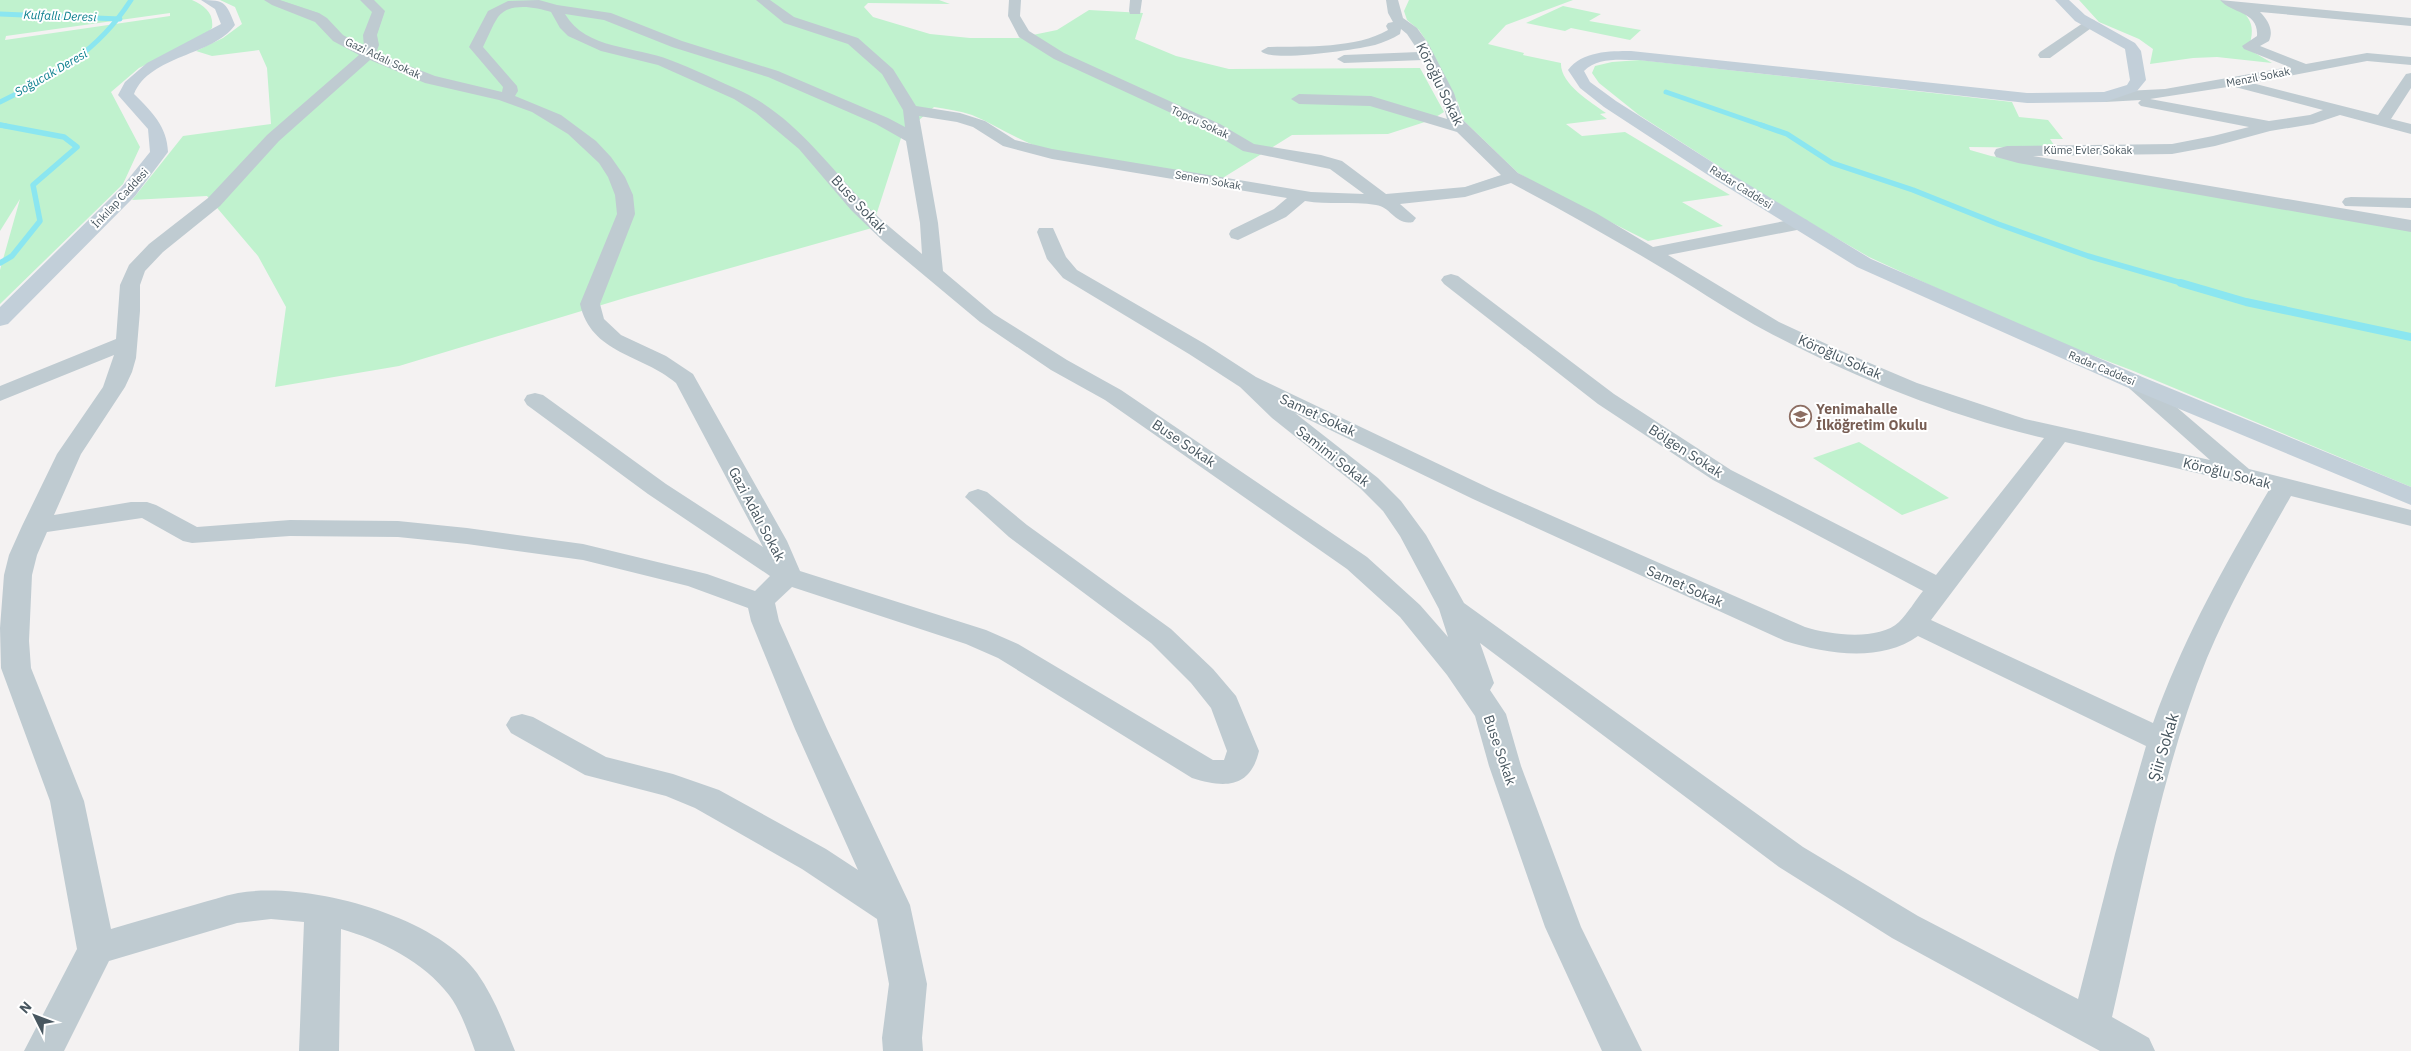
<svg xmlns="http://www.w3.org/2000/svg" width="2411" height="1051" viewBox="0 0 2411 1051" font-family="'IBM Plex Sans',sans-serif">
<style>
.green{fill:#c0f2ce;fill-rule:evenodd}
.lines{fill:none;stroke-linecap:round;stroke-linejoin:round}
.stream-far2{stroke:#8be6f0;stroke-width:5}
.stream-far1{stroke:#8be6f0;stroke-width:5.5}
.stream{stroke:#8be6f0;stroke-width:8}
.street{fill:#bfcbd1;fill-rule:evenodd}
.secondary{fill:#c2cfd9;fill-rule:evenodd}
.labels{text-anchor:middle;stroke-width:4;stroke-linejoin:round;paint-order:stroke}
.far-street-label{font-size:11px;fill:#485760;stroke:#fff}
.far-water-label{font-size:12px;font-style:italic;fill:#097e8c;stroke:#fff}
.street-label{font-size:14px;fill:#485760;stroke:#fff}
.education-label{font-size:14px;font-weight:bold;fill:#785e54;stroke:#fff;text-anchor:start}
.near-street-label{font-size:16px;fill:#485760;stroke:#fff}
</style>
<rect width="100%" height="100%" fill="#f4f2f2"/>
<g class="green">
<path d="M 0,0 L 192,0 C 205,6 214,13 212,28 L 203,37 L 139,68 L 111,92 L 140,147 L 123,184 L 0,304 L 0,270 L 20,199 L 0,231 ZM 170,13 L 170,16 L 5,40 L 6,36 Z"/>
<path d="M 220,0 L 939,0 L 950,4 L 868,3 L 864,7 L 873,17 L 930,34 L 970,38 L 1018,38 L 1057,30 L 1089,10 L 1143,13 L 1135,39 L 1176,56 L 1229,69 L 1420,68 L 1444,112 L 1431,120 L 1388,134 L 1292,135 L 1221,179 L 1042,148 C 1017,140 996,125 972,115 C 960,111 946,109 934,107 L 902,135 L 872,228 L 628,297 L 399,366 L 275,387 L 286,307 L 258,256 L 207,196 L 132,200 L 183,136 L 271,124 L 267,68 L 259,50 L 212,56 L 196,51 L 223,38 L 242,24 L 235,7 Z"/>
<path d="M 1409,0 L 1573,0 L 1506,25 L 1488,44 L 1524,53 L 1523,55 L 1561,63 C 1560,84 1591,102 1606,113 L 1600,114 L 1607,119 L 1566,124 L 1582,136 L 1625,132 L 1730,195 L 1682,202 L 1723,226 L 1648,241 L 1555,194 L 1518,173 L 1464,121 L 1458,103 L 1427,42 L 1419,30 L 1407,20 L 1404,11 Z"/>
<path d="M 2079,0 L 2220,0 C 2246,10 2259,21 2248,49 L 2272,63 L 2217,57 L 2193,58 L 2150,64 L 2153,49 L 2139,39 L 2099,22 Z"/>
<path d="M 1563,6 L 1601,14 L 1589,21 L 1641,30 L 1630,40 L 1571,28 L 1565,31 L 1526,23 Z"/>
<path d="M 1640,60 L 2012,102 L 2019,117 L 2048,120 L 2063,139 L 2050,139 L 2056,148 L 1969,147 L 1970,150 L 1991,156 L 2411,228 L 2411,487 L 2131,370 L 2036,334 L 1869,257 L 1776,203 L 1639,115 L 1599,83 L 1592,73 L 1595,66 L 1612,62 Z"/>
<path d="M 1859,442 L 1949,498 L 1902,515 L 1813,458 Z"/>
</g>
<g class="lines">
<g class="stream-far2">
<path d="M 0,14 L 120,19"/>
<path d="M 1666,92 L 1764,126"/>
<path d="M 0,102 C 55,75 97,53 131,0"/>
<path d="M 0,125 L 6,126"/>
</g>
<g class="stream-far1">
<path d="M 0,125 L 64,137 L 77,147 L 33,185 L 40,221 L 12,256 L 0,263"/>
<path d="M 1761,125 L 1787,134 L 1832,163 L 1913,190 L 1998,224 L 2088,256 L 2185,284"/>
</g>
<path class="stream" d="M 2181,283 L 2246,302 L 2411,337"/>
<g class="street">
<path d="M 264,0 L 280,0 L 319,13 L 327,18 L 343,35 L 364,47 L 363,35 L 372,12 L 360,0 L 374,0 L 385,11 L 377,35 L 379,45 L 376,53 L 435,76 L 502,92 L 503,87 L 469,47 L 488,11 L 508,1 L 539,0 L 557,5 L 611,13 L 682,41 L 778,71 L 888,118 L 905,127 L 903,110 L 882,74 L 848,44 L 784,23 L 756,0 L 770,0 L 794,17 L 858,38 L 893,69 L 916,106 L 960,113 L 985,121 L 1015,140 L 1052,149 L 1311,192 L 1364,194 L 1330,169 L 1243,151 L 1208,130 L 1054,59 L 1019,37 L 1008,16 L 1009,0 L 1021,0 L 1020,16 L 1029,31 L 1064,53 L 1220,124 L 1254,144 L 1321,155 L 1342,161 L 1386,194 L 1465,187 L 1501,175 L 1457,132 L 1370,106 L 1299,104 L 1291,99 L 1299,94 L 1371,96 L 1447,119 L 1440,93 L 1423,60 L 1344,63 L 1337,59 L 1344,55 L 1419,52 L 1407,34 L 1401,29 L 1400,34 C 1392,39 1384,42 1375,45 C 1359,49 1270,63 1261,51 L 1268,47 C 1306,46 1355,49 1388,30 L 1386,26 L 1388,23 L 1393,22 L 1388,13 L 1386,0 L 1398,0 L 1403,18 L 1417,28 L 1428,43 L 1454,93 L 1463,120 L 1518,173 L 1596,213 L 1653,247 L 1800,218 L 1807,220 L 1809,224 L 1807,228 L 1668,255 L 1779,322 L 1846,353 L 1917,383 L 2025,419 L 2210,460 L 2121,381 L 2124,376 L 2132,374 L 2140,376 L 2249,469 L 2411,510 L 2411,526 L 2291,496 C 2261,549 2231,601 2207,658 C 2161,772 2140,897 2112,1017 L 2149,1038 L 2155,1051 L 2100,1051 L 1892,938 L 1779,867 L 1480,643 L 1494,683 L 1490,690 L 1506,714 L 1521,766 L 1581,927 L 1642,1051 L 1602,1051 L 1545,927 L 1489,766 L 1475,716 L 1447,675 L 1400,617 L 1347,569 L 1105,400 L 1051,370 L 980,322 L 883,241 L 851,210 L 799,149 L 756,113 L 734,99 L 658,65 L 601,51 L 568,36 L 560,28 L 551,12 C 535,7 509,2 498,17 C 492,26 488,37 483,47 L 517,86 L 518,91 L 515,96 L 561,115 L 596,141 L 611,157 L 625,177 L 633,195 L 635,214 L 600,304 L 604,319 L 621,335 L 666,356 L 693,374 L 787,541 L 800,571 L 986,630 L 1018,644 L 1213,760 L 1224,760 L 1227,751 L 1211,708 L 1191,683 L 1151,643 L 1009,537 L 965,497 L 969,492 L 978,489 L 987,492 L 1027,525 L 1171,629 L 1213,669 L 1236,696 L 1259,751 C 1250,789 1224,788 1192,778 L 998,658 L 966,644 L 792,587 L 775,603 L 779,621 L 827,729 L 910,905 L 927,984 L 922,1038 L 923,1051 L 883,1051 L 882,1038 L 889,984 L 877,919 L 802,869 L 695,808 L 666,796 L 585,775 L 511,733 L 506,725 L 511,717 L 522,714 L 533,717 L 606,757 L 673,774 L 719,790 L 826,849 L 858,870 L 795,729 L 751,621 L 748,608 L 688,586 L 583,560 L 467,544 L 398,537 L 290,536 L 192,543 L 183,541 L 142,518 L 47,532 L 37,555 L 32,575 L 29,641 L 31,668 L 84,801 L 111,929 C 138,921 166,913 194,905 C 209,901 223,896 238,893 C 306,881 435,915 477,973 C 494,997 504,1024 515,1051 L 475,1051 C 468,1032 461,1011 449,995 C 424,962 380,940 341,929 L 339,1051 L 299,1051 L 304,922 L 271,919 L 237,923 L 109,961 L 64,1051 L 24,1051 L 77,949 L 50,801 L 1,668 L 0,628 L 4,575 L 9,555 L 22,526 L 57,454 L 103,387 L 114,355 L 0,401 L 0,386 L 116,339 L 120,285 L 129,265 L 149,244 L 208,198 L 267,135 L 359,55 L 333,41 L 315,22 L 272,5 ZM 565,14 L 604,20 L 672,47 L 768,77 L 876,124 L 906,141 L 920,223 L 922,254 C 902,237 880,220 862,201 C 826,162 792,116 743,92 C 719,81 694,69 670,60 C 636,46 586,50 565,14 ZM 370,60 L 425,83 L 499,100 L 532,112 L 568,134 L 599,163 L 608,177 L 615,195 L 617,214 L 580,304 C 591,354 642,354 676,383 L 763,547 L 666,484 L 543,395 L 535,393 L 527,395 L 524,400 L 527,405 L 648,494 L 770,576 L 755,591 L 707,574 L 583,544 L 467,528 L 398,521 L 290,520 L 197,527 L 156,505 L 147,502 L 131,502 L 54,515 L 81,454 L 125,387 L 132,372 L 136,358 L 140,311 L 140,285 L 145,271 L 163,252 L 220,206 L 279,141 ZM 919,116 L 957,122 L 973,127 L 1003,146 L 1052,159 L 1287,198 L 1274,209 L 1231,230 L 1229,234 L 1231,238 L 1238,240 L 1286,217 L 1305,201 C 1328,205 1352,201 1376,205 C 1391,207 1396,226 1413,222 L 1416,218 L 1400,204 L 1465,197 L 1511,183 C 1566,212 1619,242 1672,274 C 1703,293 1734,314 1766,331 C 1853,377 1948,416 2044,438 L 1936,575 L 1731,470 L 1614,394 L 1458,276 L 1451,274 L 1444,276 L 1441,280 L 1444,284 L 1598,404 L 1713,480 L 1923,591 C 1915,601 1908,613 1899,622 C 1879,641 1830,635 1805,627 L 1491,489 L 1256,377 L 1205,344 L 1077,270 L 1066,257 L 1053,228 L 1039,228 L 1037,232 L 1047,259 L 1063,278 L 1189,354 L 1240,387 L 1272,418 L 1360,488 L 1383,511 L 1400,536 L 1439,609 L 1448,637 L 1420,605 L 1367,557 L 1121,390 L 1067,360 L 994,314 L 943,271 L 938,223 ZM 1295,413 L 1473,499 L 1785,641 C 1827,654 1880,663 1918,636 L 2146,746 L 2115,854 L 2078,999 L 1918,916 L 1803,847 L 1464,603 L 1426,535 L 1401,501 L 1378,478 ZM 2065,442 L 2269,490 C 2223,568 2184,637 2153,723 L 1931,620 Z"/>
<path d="M 1130,0 L 1142,0 L 1140,14 L 1130,14 L 1129,11 Z"/>
<path d="M 2220,0 L 2411,18 L 2411,26 L 2260,12 C 2268,20 2274,30 2269,41 L 2260,46 L 2306,64 L 2367,53 L 2411,57 L 2411,65 L 2367,61 L 2252,83 L 2378,115 L 2406,74 L 2411,73 L 2411,88 L 2391,119 L 2411,124 L 2411,134 L 2340,115 L 2313,124 L 2270,131 L 2215,146 L 2172,154 L 2033,156 L 2411,220 L 2411,232 L 2018,163 L 1996,157 L 1994,153 L 1996,149 L 2007,146 L 2172,144 L 2213,136 L 2249,127 L 2141,106 L 2138,103 L 2141,100 L 2105,102 L 2097,97 L 2105,92 L 2165,89 L 2289,67 L 2244,49 L 2242,46 L 2257,36 C 2259,11 2232,14 2220,0 ZM 2234,86 L 2235,87 L 2323,110 L 2310,115 L 2269,121 L 2150,99 Z"/>
<path d="M 2089,19 L 2094,20 L 2096,23 L 2094,26 L 2050,58 L 2040,58 L 2038,55 L 2040,52 Z"/>
<path d="M 2351,197 L 2411,198 L 2411,208 L 2345,206 L 2342,202 L 2345,198 Z"/>
</g>
<g class="secondary">
<path d="M 201,0 C 226,0 226,3 235,25 C 213,56 150,55 134,94 C 152,112 167,126 168,152 L 135,196 L 8,324 L 0,326 L 0,307 L 121,188 L 150,152 L 148,129 L 118,95 L 125,82 L 147,63 L 221,24 L 215,9 Z"/>
<path d="M 2055,0 L 2069,0 L 2085,15 L 2135,43 L 2141,51 L 2146,80 L 2137,91 L 2105,102 L 2027,103 L 1638,60 C 1620,60 1597,57 1584,71 L 1590,82 L 1616,101 L 1723,169 L 1871,259 L 2140,376 L 2411,487 L 2411,505 L 2124,386 L 1857,267 L 1711,177 L 1604,107 L 1580,88 L 1568,70 C 1582,51 1610,51 1631,51 L 2027,93 L 2104,92 L 2127,85 L 2130,80 L 2125,49 L 2075,21 Z"/>
</g>
</g>
<defs>
<symbol id="school-ring" viewBox="-11 -11 22 22"><circle r="9.5" fill="#fff" stroke="#8d6e63" stroke-width="1.5"/><path d="M0-5L7-2L0 1L-7-2ZM-4 1L0 2.5L4 1V4Q0 6-4 4Z" fill="#8d6e63"/></symbol>
</defs>
<g fill-rule="evenodd">
<use href="#school-ring" x="1788" y="404" width="25" height="25"/>
</g>
<g class="labels">
<g class="far-street-label">
<text transform="translate(383 58) rotate(25)" y="4">Gazi Adalı Sokak</text>
<text transform="translate(2258 77) rotate(-11)" y="4">Menzil Sokak</text>
<text transform="translate(1200 122) rotate(25)" y="4">Topçu Sokak</text>
<text x="2088" y="154">Küme Evler Sokak</text>
<text transform="translate(1208 180) rotate(10)" y="4">Senem Sokak</text>
<text transform="translate(1741 187) rotate(32)" y="4">Radar Caddesi</text>
<text transform="translate(120 198) rotate(-47)" y="4">İnkılap Caddesi</text>
<text transform="translate(2102 368) rotate(23)" y="4">Radar Caddesi</text>
</g>
<g class="far-water-label">
<text transform="translate(60 16) rotate(2)" y="4">Kulfallı Deresi</text>
<text transform="translate(51 73) rotate(-30)" y="4">Soğucak Deresi</text>
</g>
<g class="street-label">
<text transform="translate(1440 84) rotate(64)" y="5">Köroğlu Sokak</text>
<text transform="translate(859 204) rotate(47)" y="5">Buse Sokak</text>
<text transform="translate(1840 357) rotate(24)" y="5">Köroğlu Sokak</text>
<text transform="translate(1318 415) rotate(25)" y="5">Samet Sokak</text>
<text transform="translate(1184 443) rotate(34)" y="5">Buse Sokak</text>
<text transform="translate(1686 451) rotate(33)" y="5">Bölgen Sokak</text>
<text transform="translate(1333 456) rotate(38)" y="5">Samimi Sokak</text>
<text transform="translate(2227 473) rotate(14)" y="5">Köroğlu Sokak</text>
<text transform="translate(757 514) rotate(62)" y="5">Gazi Adalı Sokak</text>
<text transform="translate(1685 586) rotate(24)" y="5">Samet Sokak</text>
<text transform="translate(1500 750) rotate(71)" y="5">Buse Sokak</text>
</g>
<g class="education-label">
<text x="1816" y="414">Yenimahalle<tspan x="1816" dy="16">İlköğretim Okulu</tspan></text>
</g>
<g class="near-street-label">
<text transform="translate(2163 747) rotate(-73)" y="6">Şiir Sokak</text>
</g>
</g>
<g transform="translate(35 1016) rotate(312)" stroke="#ffffff" stroke-width="4" paint-order="stroke">
<path d="M0-4L9 19L0 12L-9 19Z" fill="#485760"/>
<text y="-8" font-size="14" font-weight="bold" text-anchor="middle" fill="#485760">N</text>
</g>
</svg>
